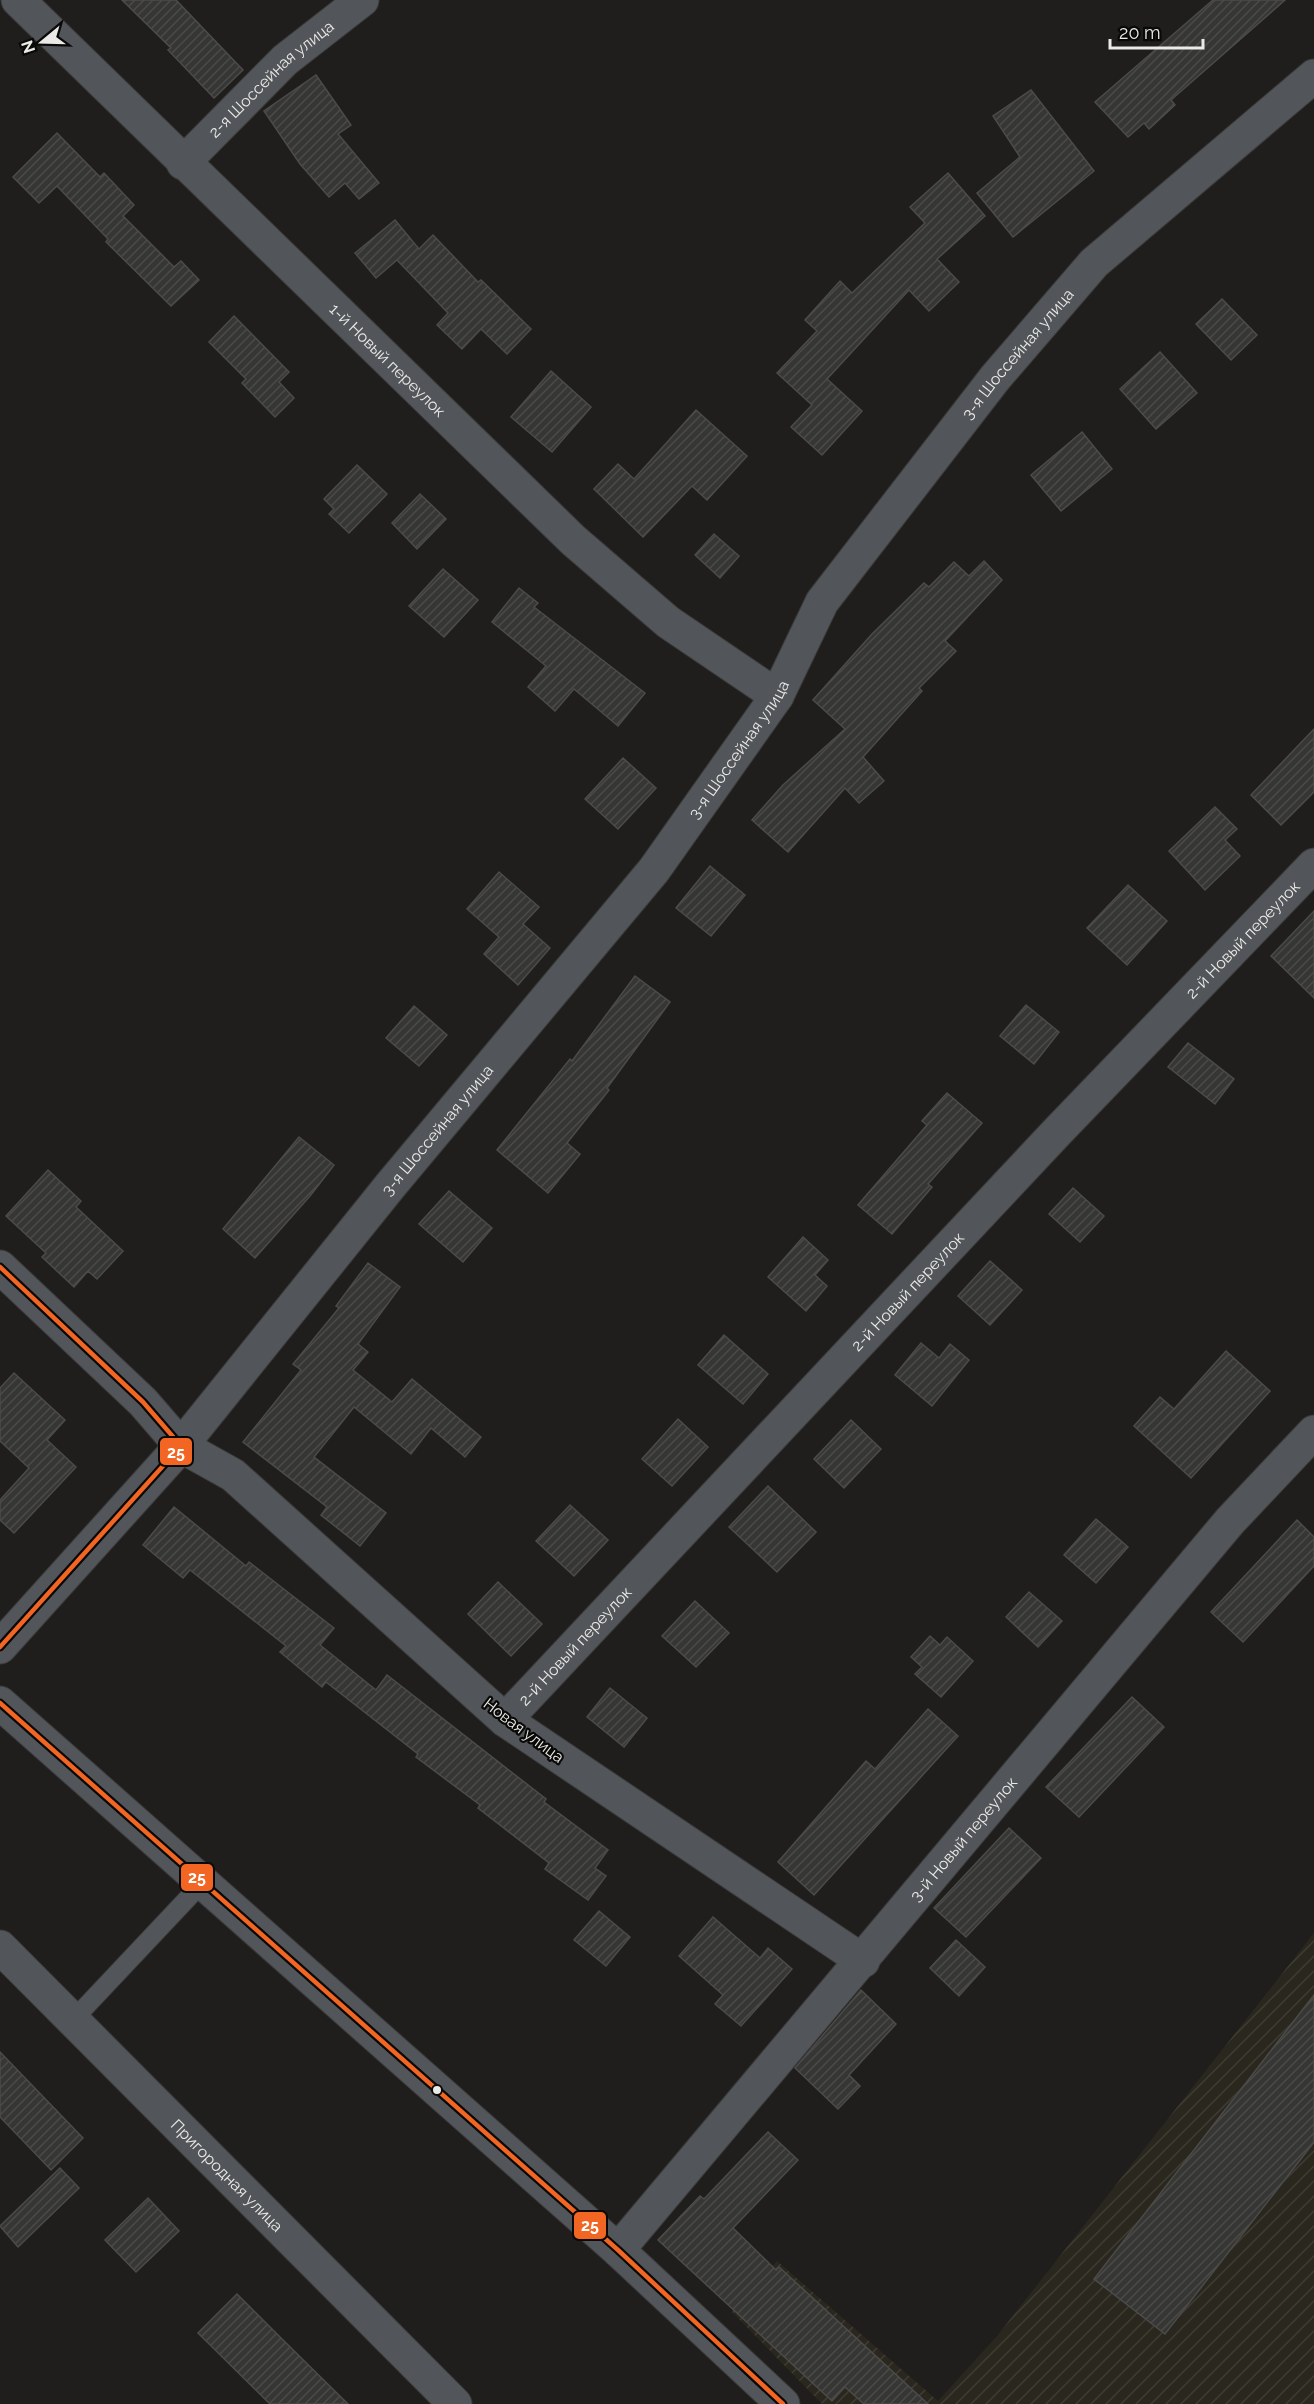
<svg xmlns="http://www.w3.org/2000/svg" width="1314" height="2404" viewBox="0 0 1314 2404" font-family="Raleway,sans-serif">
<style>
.industrial{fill:url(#industrial-furrows)}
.building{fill:url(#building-hatch);stroke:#4c4b49;stroke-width:1.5}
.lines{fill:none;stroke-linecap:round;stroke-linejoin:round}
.service-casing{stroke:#3b3b39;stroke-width:20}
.minor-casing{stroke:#3b3b39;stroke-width:35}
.tertiary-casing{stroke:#3b3b39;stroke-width:35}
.service{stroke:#52565a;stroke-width:18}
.minor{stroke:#52565a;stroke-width:33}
.tertiary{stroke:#52565a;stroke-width:33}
.bus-1-casing{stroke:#090907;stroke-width:9}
.bus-1{stroke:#f26522;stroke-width:4.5}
.bus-dot{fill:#ebeae7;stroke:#090907;stroke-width:2}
.labels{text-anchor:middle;stroke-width:4.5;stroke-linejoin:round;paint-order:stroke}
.street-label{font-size:16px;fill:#ebeae7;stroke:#090907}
.line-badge{stroke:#090907;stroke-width:2}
.badge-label{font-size:16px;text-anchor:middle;font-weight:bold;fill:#fff}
</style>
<defs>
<pattern id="industrial-furrows" width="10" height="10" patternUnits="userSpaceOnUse" patternTransform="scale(1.5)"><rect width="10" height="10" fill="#2a271e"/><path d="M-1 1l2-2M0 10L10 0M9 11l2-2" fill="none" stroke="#3f3c34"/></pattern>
<pattern id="building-hatch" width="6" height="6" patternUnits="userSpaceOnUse" patternTransform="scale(1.5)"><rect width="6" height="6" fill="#363634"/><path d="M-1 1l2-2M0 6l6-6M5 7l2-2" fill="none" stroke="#4a4a48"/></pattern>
</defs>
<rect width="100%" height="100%" fill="#1f1e1c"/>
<path class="industrial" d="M 1314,1933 L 1314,2404 L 822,2404 L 732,2312 L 777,2261 L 938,2401 L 997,2336 Z"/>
<g class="building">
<path d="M 122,0 L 176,0 L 243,70 L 214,98 L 168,50 L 171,48 Z"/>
<path d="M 1213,0 L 1285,0 L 1171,100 L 1175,105 L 1149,129 L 1144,123 L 1128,137 L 1095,102 Z"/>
<path d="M 316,75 L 351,125 L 338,134 L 379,183 L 359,199 L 345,183 L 329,197 L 300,164 L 264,111 Z"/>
<path d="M 1031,90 L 1094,171 L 1013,237 L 977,193 L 1020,157 L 993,116 Z"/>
<path d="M 57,133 L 100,177 L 104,173 L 134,205 L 123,216 L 174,267 L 181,261 L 199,280 L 171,306 L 106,242 L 108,239 L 57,186 L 39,203 L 13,177 Z"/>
<path d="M 948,173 L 985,216 L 937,259 L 959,282 L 929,311 L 909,290 L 827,379 L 862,411 L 822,455 L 791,427 L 812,405 L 777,373 L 817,331 L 805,320 L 840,281 L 852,293 L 925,223 L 910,207 Z"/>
<path d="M 395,220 L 419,249 L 433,235 L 478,282 L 481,280 L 531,329 L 507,354 L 481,329 L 462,349 L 437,325 L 448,313 L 397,260 L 376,278 L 355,253 Z"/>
<path d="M 1222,299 L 1257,335 L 1231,360 L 1196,324 Z"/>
<path d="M 234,316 L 289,372 L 279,382 L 294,398 L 275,417 L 242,383 L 246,379 L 209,342 Z"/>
<path d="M 1160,352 L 1197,393 L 1156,429 L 1120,389 Z"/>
<path d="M 551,371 L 591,407 L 552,452 L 511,417 Z"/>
<path d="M 696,410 L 747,456 L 707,500 L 692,486 L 643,537 L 594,489 L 618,464 L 634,479 Z"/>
<path d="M 1082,432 L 1112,469 L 1061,511 L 1031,475 Z"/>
<path d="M 357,465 L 387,494 L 349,533 L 329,514 L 334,509 L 324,499 Z"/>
<path d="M 420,494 L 446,519 L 417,549 L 392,523 Z"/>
<path d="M 714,534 L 739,556 L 720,578 L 695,555 Z"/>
<path d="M 984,561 L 1002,580 L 945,641 L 956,651 L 919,688 L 922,691 L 863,757 L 884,781 L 859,803 L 845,788 L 788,852 L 752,820 L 783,785 L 845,729 L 813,700 L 872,634 L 924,583 L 929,587 L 954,562 L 969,576 Z"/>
<path d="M 443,569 L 478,600 L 444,637 L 409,606 Z"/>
<path d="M 519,588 L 538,603 L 534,607 L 645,693 L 618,726 L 574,689 L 555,711 L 528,687 L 546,666 L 492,622 Z"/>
<path d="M 1314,729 L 1314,792 L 1281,825 L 1251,795 Z"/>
<path d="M 623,758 L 656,788 L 618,829 L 585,799 Z"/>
<path d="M 1215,807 L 1237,829 L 1225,840 L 1240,856 L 1205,890 L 1169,851 Z"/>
<path d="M 710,866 L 745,895 L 711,936 L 676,908 Z"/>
<path d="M 499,872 L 539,907 L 523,924 L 550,948 L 518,985 L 484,954 L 499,937 L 467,909 Z"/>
<path d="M 1128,885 L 1167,921 L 1127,965 L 1087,928 Z"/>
<path d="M 1314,911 L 1314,998 L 1271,956 Z"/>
<path d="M 635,976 L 670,1002 L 607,1088 L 609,1090 L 567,1143 L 580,1154 L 548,1193 L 497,1150 L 570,1059 L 572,1061 Z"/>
<path d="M 1026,1005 L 1059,1032 L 1034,1064 L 1000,1036 Z"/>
<path d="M 414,1006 L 447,1035 L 419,1066 L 386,1038 Z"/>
<path d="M 1188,1043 L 1234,1079 L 1215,1104 L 1168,1067 Z"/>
<path d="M 947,1093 L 982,1123 L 928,1184 L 932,1187 L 892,1234 L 858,1205 L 927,1125 L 922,1121 Z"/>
<path d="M 299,1137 L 334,1165 L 310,1196 L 255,1258 L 223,1229 Z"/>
<path d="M 48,1170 L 81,1201 L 76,1207 L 123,1251 L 97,1279 L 88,1271 L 74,1287 L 42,1257 L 46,1253 L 6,1216 Z"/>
<path d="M 1073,1188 L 1104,1216 L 1080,1242 L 1049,1214 Z"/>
<path d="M 449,1191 L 492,1228 L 463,1262 L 419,1224 Z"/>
<path d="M 803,1237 L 828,1260 L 815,1275 L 827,1286 L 806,1311 L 768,1277 Z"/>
<path d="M 990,1261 L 1022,1290 L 990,1325 L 958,1296 Z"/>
<path d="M 368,1263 L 400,1287 L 358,1344 L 368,1352 L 353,1370 L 392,1402 L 412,1379 L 481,1437 L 465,1457 L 431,1428 L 411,1454 L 354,1407 L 314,1457 L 386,1513 L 360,1546 L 321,1515 L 327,1507 L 243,1442 L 301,1370 L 293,1364 L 339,1308 L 336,1306 Z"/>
<path d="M 724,1335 L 768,1374 L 743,1404 L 698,1365 Z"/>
<path d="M 921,1343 L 939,1358 L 950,1344 L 969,1360 L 932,1406 L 895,1375 Z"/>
<path d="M 1226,1351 L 1270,1391 L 1191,1478 L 1134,1426 L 1160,1397 L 1174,1409 Z"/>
<path d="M 14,1373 L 65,1420 L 47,1440 L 76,1467 L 14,1533 L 0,1520 L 0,1500 L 29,1468 L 0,1441 L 0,1388 Z"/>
<path d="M 678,1419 L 708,1447 L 672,1486 L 642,1459 Z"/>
<path d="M 851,1420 L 881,1449 L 844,1488 L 814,1459 Z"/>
<path d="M 768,1486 L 816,1532 L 777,1572 L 729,1527 Z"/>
<path d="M 570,1505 L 608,1540 L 574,1576 L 536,1541 Z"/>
<path d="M 174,1507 L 246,1566 L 249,1562 L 334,1628 L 320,1645 L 376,1690 L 387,1675 L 546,1799 L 544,1802 L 608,1850 L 595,1868 L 606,1876 L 588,1900 L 545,1869 L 549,1863 L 478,1808 L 480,1805 L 416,1757 L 418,1754 L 326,1682 L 322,1687 L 280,1652 L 286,1646 L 190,1570 L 183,1578 L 143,1545 Z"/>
<path d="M 1096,1519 L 1128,1547 L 1096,1583 L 1064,1555 Z"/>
<path d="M 1297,1520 L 1314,1537 L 1314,1566 L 1243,1642 L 1211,1612 Z"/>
<path d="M 498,1582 L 542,1624 L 511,1656 L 468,1614 Z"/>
<path d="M 1029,1592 L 1062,1621 L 1038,1647 L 1006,1617 Z"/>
<path d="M 695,1601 L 729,1633 L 696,1667 L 662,1636 Z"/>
<path d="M 930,1636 L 940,1645 L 947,1637 L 973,1661 L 941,1697 L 915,1674 L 922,1667 L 911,1657 Z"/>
<path d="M 610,1688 L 647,1718 L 624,1747 L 587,1717 Z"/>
<path d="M 1132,1697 L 1164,1727 L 1079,1817 L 1046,1787 Z"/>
<path d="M 928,1709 L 958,1736 L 814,1895 L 778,1862 L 866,1761 L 875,1769 Z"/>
<path d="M 1009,1828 L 1041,1858 L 966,1937 L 934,1908 Z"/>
<path d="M 599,1911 L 630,1937 L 606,1966 L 574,1940 Z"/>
<path d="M 713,1917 L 760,1958 L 768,1948 L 792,1969 L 741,2026 L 715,2004 L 723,1995 L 679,1956 Z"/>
<path d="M 956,1940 L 985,1967 L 959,1996 L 930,1968 Z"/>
<path d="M 861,1990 L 896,2024 L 849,2075 L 860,2086 L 838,2109 L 795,2068 Z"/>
<path d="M 1314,1995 L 1314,2142 L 1165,2334 L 1094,2279 Z"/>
<path d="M 0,2052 L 83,2138 L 51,2170 L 0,2117 Z"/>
<path d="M 768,2132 L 798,2160 L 733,2228 L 776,2270 L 779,2267 L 928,2404 L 864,2404 L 845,2387 L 832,2401 L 658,2240 L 700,2196 L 704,2199 Z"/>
<path d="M 60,2168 L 79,2188 L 18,2247 L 0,2226 Z"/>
<path d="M 148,2198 L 179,2231 L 136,2272 L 105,2240 Z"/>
<path d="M 237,2294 L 280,2337 L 348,2404 L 270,2404 L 198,2333 Z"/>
</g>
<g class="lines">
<defs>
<path id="service" d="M 73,2020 L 204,1881"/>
<g id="minor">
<path id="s1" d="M 18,0 L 573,540 L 668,622 L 777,696"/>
<path id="s2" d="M 183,163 L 285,60 L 362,0"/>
<path id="s3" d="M 505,1720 L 1057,1132 L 1314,865"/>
<path id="s4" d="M 0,1947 L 455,2404"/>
<path id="s5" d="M 863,1961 L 505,1720 L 233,1475 L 181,1446 L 390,1186 L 654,870 L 777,696 L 822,602 L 995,378 L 1094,263 L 1314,76"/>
<path id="s6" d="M 618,2250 L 1230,1521 L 1314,1432"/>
</g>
<g id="tertiary">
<path d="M 0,1267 L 143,1402 L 181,1446 L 0,1647"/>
<path d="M 0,1703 L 618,2250 L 783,2404"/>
</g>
</defs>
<use href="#service" class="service-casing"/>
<use href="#minor" class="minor-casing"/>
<use href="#tertiary" class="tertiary-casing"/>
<use href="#service" class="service"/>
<use href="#minor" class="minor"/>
<use href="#tertiary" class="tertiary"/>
<defs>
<g id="bus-1">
<path d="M 0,1267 L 143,1402 L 181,1446 L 0,1647"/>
<path d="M 0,1703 L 618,2250 L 783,2404"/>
</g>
</defs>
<use href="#bus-1" class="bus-1-casing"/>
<use href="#bus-1" class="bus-1"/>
</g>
<circle class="bus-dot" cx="437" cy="2090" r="5"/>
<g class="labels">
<g class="street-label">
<text dy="6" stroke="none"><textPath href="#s2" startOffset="122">2-я Шоссейная улица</textPath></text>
<text dy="6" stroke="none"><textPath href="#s5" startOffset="2236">3-я Шоссейная улица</textPath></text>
<text dy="6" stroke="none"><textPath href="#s1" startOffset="516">1-й Новый переулок</textPath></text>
<text dy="6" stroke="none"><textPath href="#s5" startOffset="1750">3-я Шоссейная улица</textPath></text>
<text dy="6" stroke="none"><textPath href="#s3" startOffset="1074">2-й Новый переулок</textPath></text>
<text dy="6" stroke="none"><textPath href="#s5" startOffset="1264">3-я Шоссейная улица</textPath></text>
<text dy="6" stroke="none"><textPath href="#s3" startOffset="588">2-й Новый переулок</textPath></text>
<text dy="6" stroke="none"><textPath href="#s3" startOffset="102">2-й Новый переулок</textPath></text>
<text transform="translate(524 1730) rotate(37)" y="6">Новая улица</text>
<text dy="6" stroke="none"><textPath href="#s6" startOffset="537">3-й Новый переулок</textPath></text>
<text dy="6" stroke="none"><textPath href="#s4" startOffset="322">Пригородная улица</textPath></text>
</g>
</g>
<g class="line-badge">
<rect x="159" y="1437" width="34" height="29" rx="6" fill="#f26522"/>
<rect x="180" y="1863" width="34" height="29" rx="6" fill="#f26522"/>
<rect x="573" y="2211" width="34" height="29" rx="6" fill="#f26522"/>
</g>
<g class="badge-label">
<text x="176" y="1458">25</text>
<text x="197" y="1883">25</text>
<text x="590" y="2231">25</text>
</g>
<g transform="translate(42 42) rotate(251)" stroke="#090907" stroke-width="4.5" paint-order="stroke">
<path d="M0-4.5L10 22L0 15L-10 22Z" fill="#ebeae7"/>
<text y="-9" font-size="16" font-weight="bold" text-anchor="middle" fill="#ebeae7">N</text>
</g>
<path d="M1110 39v9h93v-9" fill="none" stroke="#ebeae7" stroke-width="3"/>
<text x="1119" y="39" font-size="18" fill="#ebeae7" stroke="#090907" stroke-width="4.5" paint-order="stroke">20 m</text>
</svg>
